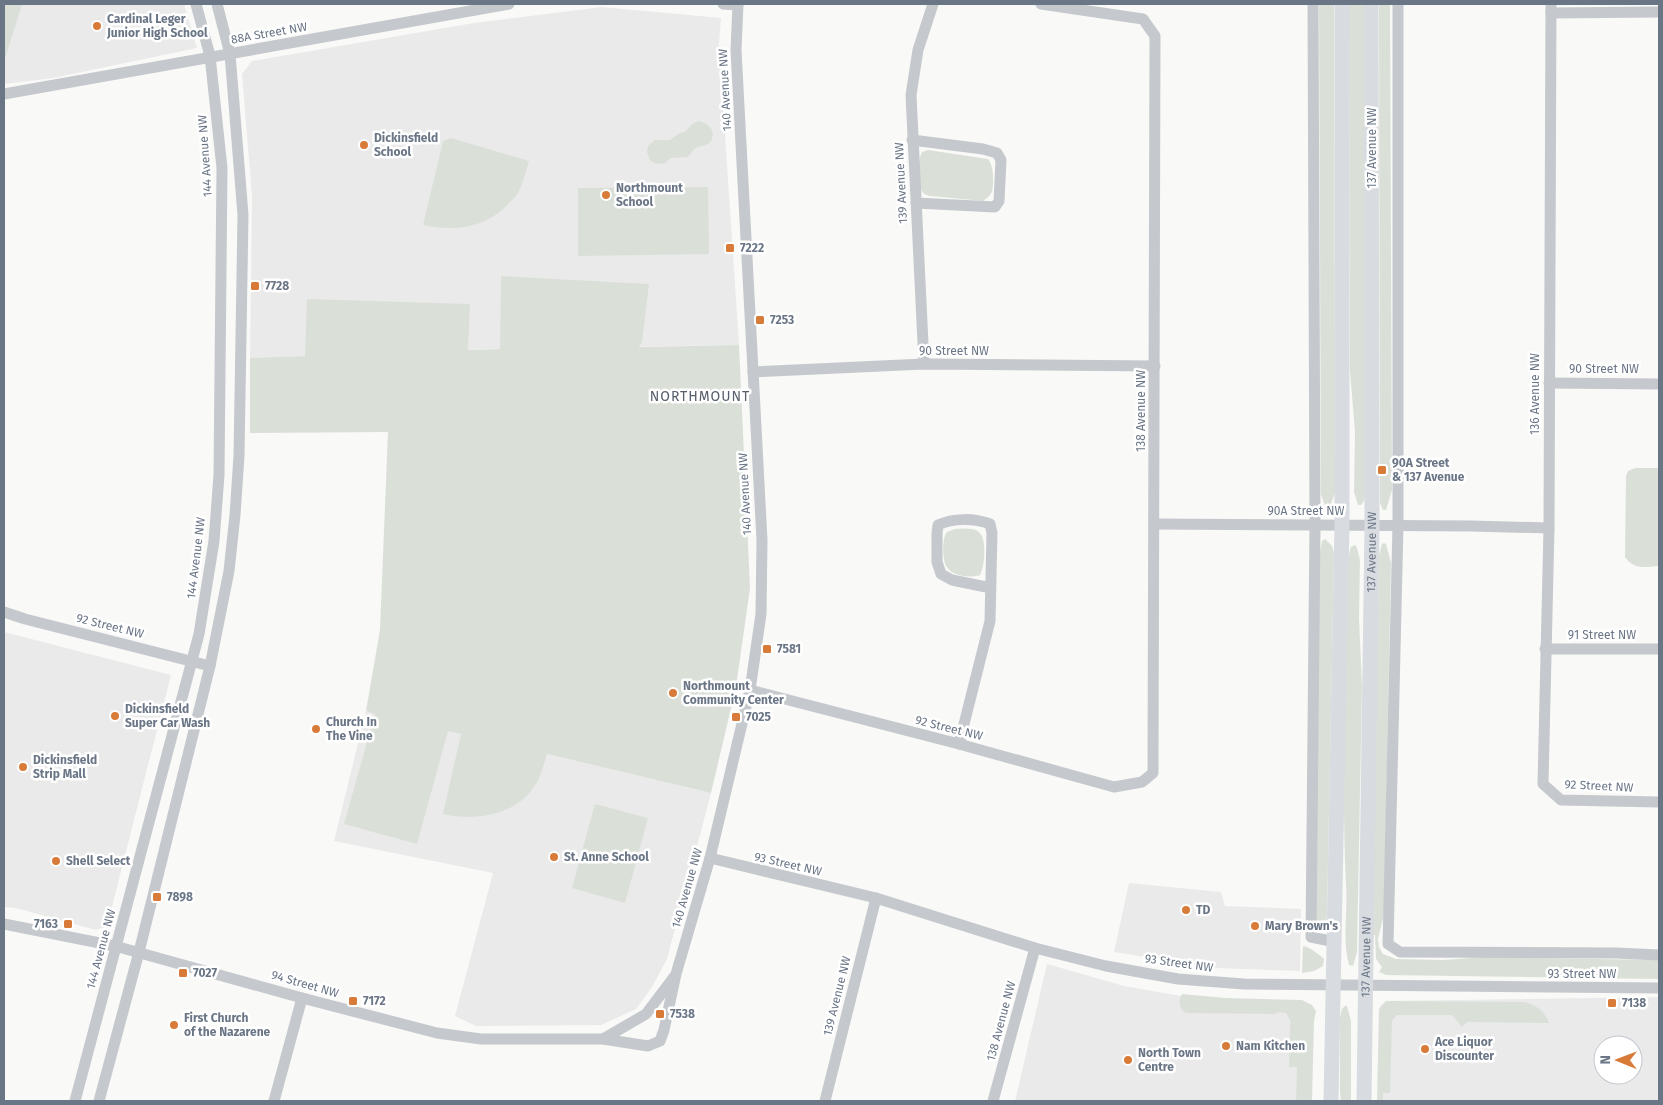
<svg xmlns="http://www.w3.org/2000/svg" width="1663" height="1105" viewBox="0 0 1663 1105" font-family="'Fira Sans',sans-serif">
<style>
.built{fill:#eaeaea;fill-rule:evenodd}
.green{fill:#dae0d8}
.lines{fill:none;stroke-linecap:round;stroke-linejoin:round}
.minor{stroke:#c5c8cc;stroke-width:11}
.major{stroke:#d8dbdf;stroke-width:15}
.poi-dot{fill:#d87b39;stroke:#fff;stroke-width:2}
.labels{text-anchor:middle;stroke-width:5;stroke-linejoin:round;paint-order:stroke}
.poi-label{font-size:12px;font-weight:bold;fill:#6a7586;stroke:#fff;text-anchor:start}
.street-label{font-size:12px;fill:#6a7586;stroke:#fff}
.neighbourhood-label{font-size:14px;letter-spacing:1px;fill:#585f6b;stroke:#fff}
</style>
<rect width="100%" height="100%" fill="#f9f9f7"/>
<g class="built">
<path d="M 4,4 L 184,4 L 197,48 L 53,78 L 4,84 Z"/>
<path d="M 602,7 L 721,18 L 719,44 L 739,345 L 491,349 L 250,358 L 252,196 L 242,74 L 252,61 L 474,23 Z"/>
<path d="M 4,632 L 171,675 L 107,926 L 96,930 L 16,908 L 4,907 Z"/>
<path d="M 366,711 L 711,793 L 667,959 L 652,987 L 636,1009 L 601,1025 L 476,1026 L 455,1016 L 493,873 L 334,841 Z"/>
<path d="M 1129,883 L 1221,892 L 1225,906 L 1301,909 L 1300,971 L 1215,968 L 1114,952 Z"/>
<path d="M 1047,964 L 1124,986 L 1198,999 L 1298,1001 L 1312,1101 L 1015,1101 Z"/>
<path d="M 1659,997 L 1659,1101 L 1379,1101 L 1380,1006 L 1386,1001 ZM 1603,1045 L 1633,1045 L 1633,1075 L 1603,1075 Z"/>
</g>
<g class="green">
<path d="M 4,4 L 22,4 L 4,62 Z"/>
<path d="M 1319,4 L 1334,4 L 1335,493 L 1329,509 L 1326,509 L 1321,494 Z"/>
<path d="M 1349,4 L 1364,4 L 1366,489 L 1364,501 L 1361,505 L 1358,505 L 1354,492 L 1355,432 L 1350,371 Z"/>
<path d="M 1379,4 L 1390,4 L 1392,490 L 1386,510 L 1383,510 L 1380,503 Z"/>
<path d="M 698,121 C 707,122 717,131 711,141 C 707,147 701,145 696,148 C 693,149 691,154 688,157 L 671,158 L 665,163 L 659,164 L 654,163 L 650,160 L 647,152 L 648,146 L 655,140 L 670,140 L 678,134 L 686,131 L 692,124 Z"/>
<path d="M 451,138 L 529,161 C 526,171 523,182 519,191 C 517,196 513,199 509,203 C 487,228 454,232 423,225 L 443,141 Z"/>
<path d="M 928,150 L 988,159 C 994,166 994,183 992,192 C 990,196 986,199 983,201 L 930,196 C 926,195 922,193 921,189 C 918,181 918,159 922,152 Z"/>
<path d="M 708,187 L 709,254 L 578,256 L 578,188 Z"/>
<path d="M 501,276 L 649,284 L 642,342 L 639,347 L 739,345 L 750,588 L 736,687 L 711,793 L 547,754 C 544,763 542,772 538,780 C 521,815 476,822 443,814 L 461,734 L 448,731 L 417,844 L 344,824 L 375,714 L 366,711 L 380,630 L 388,432 L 250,433 L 250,358 L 305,356 L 307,299 L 470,304 L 468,350 L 500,349 Z"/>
<path d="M 1635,468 L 1659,468 L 1659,566 C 1645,567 1634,570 1625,557 L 1626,476 L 1628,471 Z"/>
<path d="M 955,529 C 962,529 973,527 979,532 C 987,538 985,567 980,575 C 971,578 953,577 947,567 C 942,561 942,537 947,532 C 948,532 954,529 955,529 Z"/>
<path d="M 1325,539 L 1332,546 L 1334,553 L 1327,914 L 1326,924 L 1322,931 L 1318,930 L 1315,926 L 1319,558 L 1322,541 Z"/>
<path d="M 1384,543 L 1386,544 L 1391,563 L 1384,914 L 1378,939 L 1379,947 L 1383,954 L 1396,959 L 1443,960 L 1485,957 L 1659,960 L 1659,979 L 1386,975 L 1379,972 L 1382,967 L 1376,959 L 1375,935 L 1372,935 L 1379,555 L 1382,544 Z"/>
<path d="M 1355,545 L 1357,548 L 1360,560 L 1359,618 L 1362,686 L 1357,952 L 1353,966 L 1349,965 C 1342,940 1348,912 1346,886 C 1341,777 1346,667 1348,558 L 1351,547 Z"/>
<path d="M 595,804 L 648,818 L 625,903 L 572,888 Z"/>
<path d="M 1303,946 C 1308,946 1320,955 1324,959 L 1323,966 L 1314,971 L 1302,973 Z"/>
<path d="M 1182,994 L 1225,998 L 1302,1000 L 1312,1005 L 1316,1011 L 1314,1021 L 1312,1101 L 1296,1101 L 1297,1067 L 1289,1067 L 1290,1026 L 1291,1022 L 1286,1013 L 1279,1012 L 1275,1014 L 1188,1013 L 1184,1012 C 1179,1007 1178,1000 1182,994 Z"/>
<path d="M 1386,1001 L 1525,1002 C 1537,1006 1544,1010 1549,1023 L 1467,1022 L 1462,1027 L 1452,1015 L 1397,1015 L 1392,1021 L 1390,1093 L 1383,1093 L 1383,1101 L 1377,1101 L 1379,1009 Z"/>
<path d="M 1345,1006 L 1347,1006 L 1351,1021 L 1351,1101 L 1341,1101 L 1340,1092 L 1340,1018 L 1342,1009 Z"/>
</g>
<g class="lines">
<g class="minor">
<path d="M 723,4 L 738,5"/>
<path d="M 1313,4 L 1315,525 L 1311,937 L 1335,942"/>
<path d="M 1398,4 L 1398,525 L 1388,944 L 1400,952 L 1616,953 L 1659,955"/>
<path d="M 1551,4 L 1549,528 L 1543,784 L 1561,800 L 1659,802"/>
<path d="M 1551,13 L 1659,12"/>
<path d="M 4,94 L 509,4"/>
<path d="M 912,140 L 983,149 L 997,153 L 1001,160 L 999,201 L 995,207 L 916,203"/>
<path d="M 924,364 L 911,95 L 918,50 L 933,4"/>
<path d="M 753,372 L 924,364 L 1155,366"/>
<path d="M 1549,383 L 1659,384"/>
<path d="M 1154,524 L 1471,526 L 1549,528"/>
<path d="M 4,612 L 25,619 L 210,666"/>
<path d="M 1545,649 L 1659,649"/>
<path d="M 750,690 L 959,744 L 1114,787 L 1142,782 L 1153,773 L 1155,36 L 1143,19 L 1041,4"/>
<path d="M 959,744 L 990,621 L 992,533 L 990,524 C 974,518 953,518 938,525 L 937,533 L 937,562 L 941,574 L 952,580 L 991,588"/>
<path d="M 710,858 L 876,898 L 1035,948 L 1106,966 L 1178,979 L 1244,984 L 1659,988"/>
<path d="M 4,924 L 115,946 L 302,998 L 437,1033 L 481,1039 L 603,1039 L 648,1046 L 660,1041 L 664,1030 L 676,974 L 710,858 L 750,690 L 761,614 L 762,540 L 736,50 L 738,4"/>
<path d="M 603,1039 L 646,1014 L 674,977"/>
<path d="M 75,1101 L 199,634 L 214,541 L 219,475 L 222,168 L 210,56 L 196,4"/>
<path d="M 99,1101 L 139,952 L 210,666 L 229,571 L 235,515 L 239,456 L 243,215 L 230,54 L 217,4"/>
<path d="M 274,1101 L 302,998"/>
<path d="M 825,1101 L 876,898"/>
<path d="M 993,1101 L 1035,948"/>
</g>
<g class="major">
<path d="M 1331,1101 L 1342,525 L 1342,4"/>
<path id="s1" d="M 1364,1101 L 1372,525 L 1371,4"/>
</g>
</g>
<g class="poi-dot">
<circle cx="97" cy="26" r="5"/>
<circle cx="364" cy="145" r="5"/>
<circle cx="606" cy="195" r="5"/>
<rect x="725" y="243" width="10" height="10" rx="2.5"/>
<rect x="250" y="281" width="10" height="10" rx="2.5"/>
<rect x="755" y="315" width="10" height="10" rx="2.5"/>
<rect x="1377" y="465" width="10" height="10" rx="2.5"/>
<rect x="762" y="644" width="10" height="10" rx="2.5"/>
<circle cx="673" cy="693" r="5"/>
<circle cx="115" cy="716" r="5"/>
<rect x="731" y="712" width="10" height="10" rx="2.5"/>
<circle cx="316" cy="729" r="5"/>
<circle cx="23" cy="767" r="5"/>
<circle cx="554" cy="857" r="5"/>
<circle cx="56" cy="861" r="5"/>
<rect x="152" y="892" width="10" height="10" rx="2.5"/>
<circle cx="1186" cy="910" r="5"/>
<rect x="63" y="919" width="10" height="10" rx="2.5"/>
<circle cx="1255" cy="926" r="5"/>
<rect x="178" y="968" width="10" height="10" rx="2.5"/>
<rect x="348" y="996" width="10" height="10" rx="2.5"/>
<rect x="1607" y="998" width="10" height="10" rx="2.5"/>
<rect x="655" y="1009" width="10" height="10" rx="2.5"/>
<circle cx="174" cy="1025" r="5"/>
<circle cx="1226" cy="1046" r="5"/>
<circle cx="1425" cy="1049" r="5"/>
<circle cx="1128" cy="1060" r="5"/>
</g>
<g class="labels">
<g class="poi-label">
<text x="107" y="23">Cardinal Leger<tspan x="107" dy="14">Junior High School</tspan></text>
<text x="374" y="142">Dickinsfield<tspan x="374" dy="14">School</tspan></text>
<text x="616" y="192">Northmount<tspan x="616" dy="14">School</tspan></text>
<text x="740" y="252">7222</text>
<text x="265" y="290">7728</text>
<text x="770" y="324">7253</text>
<text x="1392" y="467">90A Street<tspan x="1392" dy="14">&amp; 137 Avenue</tspan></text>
<text x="777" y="653">7581</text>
<text x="683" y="690">Northmount<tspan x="683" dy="14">Community Center</tspan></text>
<text x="125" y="713">Dickinsfield<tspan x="125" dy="14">Super Car Wash</tspan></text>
<text x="746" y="721">7025</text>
<text x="326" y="726">Church In<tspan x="326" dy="14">The Vine</tspan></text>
<text x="33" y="764">Dickinsfield<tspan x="33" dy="14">Strip Mall</tspan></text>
<text x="564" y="861">St. Anne School</text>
<text x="66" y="865">Shell Select</text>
<text x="167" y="901">7898</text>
<text x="1196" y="914">TD</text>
<text x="58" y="928" text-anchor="end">7163</text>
<text x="1265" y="930">Mary Brown's</text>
<text x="193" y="977">7027</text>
<text x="363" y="1005">7172</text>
<text x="1622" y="1007">7138</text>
<text x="670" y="1018">7538</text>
<text x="184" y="1022">First Church<tspan x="184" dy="14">of the Nazarene</tspan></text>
<text x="1435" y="1046">Ace Liquor<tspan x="1435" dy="14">Discounter</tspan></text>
<text x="1236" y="1050">Nam Kitchen</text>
<text x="1138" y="1057">North Town<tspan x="1138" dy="14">Centre</tspan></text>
</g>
<g class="street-label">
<text transform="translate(269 33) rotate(-10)" y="4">88A Street NW</text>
<text transform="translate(725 90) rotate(-93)" y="4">140 Avenue NW</text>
<text transform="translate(1372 148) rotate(-90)" y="4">137 Avenue NW</text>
<text transform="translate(205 156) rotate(-94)" y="4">144 Avenue NW</text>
<text transform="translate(901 183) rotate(-93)" y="4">139 Avenue NW</text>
<text x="954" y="355">90 Street NW</text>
<text x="1604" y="373">90 Street NW</text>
<text transform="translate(1535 394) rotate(-90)" y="4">136 Avenue NW</text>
<text transform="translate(1141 411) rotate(-90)" y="4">138 Avenue NW</text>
<text transform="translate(745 494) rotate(-93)" y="4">140 Avenue NW</text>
<text x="1306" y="515">90A Street NW</text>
<text dy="4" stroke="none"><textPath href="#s1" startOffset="549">137 Avenue NW</textPath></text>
<text transform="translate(196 558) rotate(-83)" y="4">144 Avenue NW</text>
<text transform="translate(110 626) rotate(14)" y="4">92 Street NW</text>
<text x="1602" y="639">91 Street NW</text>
<text transform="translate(949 728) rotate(14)" y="4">92 Street NW</text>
<text transform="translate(1599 786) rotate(3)" y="4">92 Street NW</text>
<text transform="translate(788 864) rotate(13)" y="4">93 Street NW</text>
<text transform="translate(687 888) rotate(-74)" y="4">140 Avenue NW</text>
<text transform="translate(101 949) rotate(-75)" y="4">144 Avenue NW</text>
<text dy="4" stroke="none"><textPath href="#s1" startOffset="144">137 Avenue NW</textPath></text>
<text transform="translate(1179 963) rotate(8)" y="4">93 Street NW</text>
<text x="1582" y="978">93 Street NW</text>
<text transform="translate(305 984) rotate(16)" y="4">94 Street NW</text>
<text transform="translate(837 996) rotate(-76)" y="4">139 Avenue NW</text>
<text transform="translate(1001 1021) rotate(-75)" y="4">138 Avenue NW</text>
</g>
<g class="neighbourhood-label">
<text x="700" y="401">NORTHMOUNT</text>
</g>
</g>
<rect width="1663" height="1105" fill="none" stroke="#6a7586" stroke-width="10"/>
<g transform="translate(1618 1060) rotate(271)"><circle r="24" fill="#ffffff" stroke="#c3c8cf"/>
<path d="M0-4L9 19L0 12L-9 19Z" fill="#d87b39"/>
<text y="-8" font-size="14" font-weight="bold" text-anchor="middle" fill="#6a7586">N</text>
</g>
</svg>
